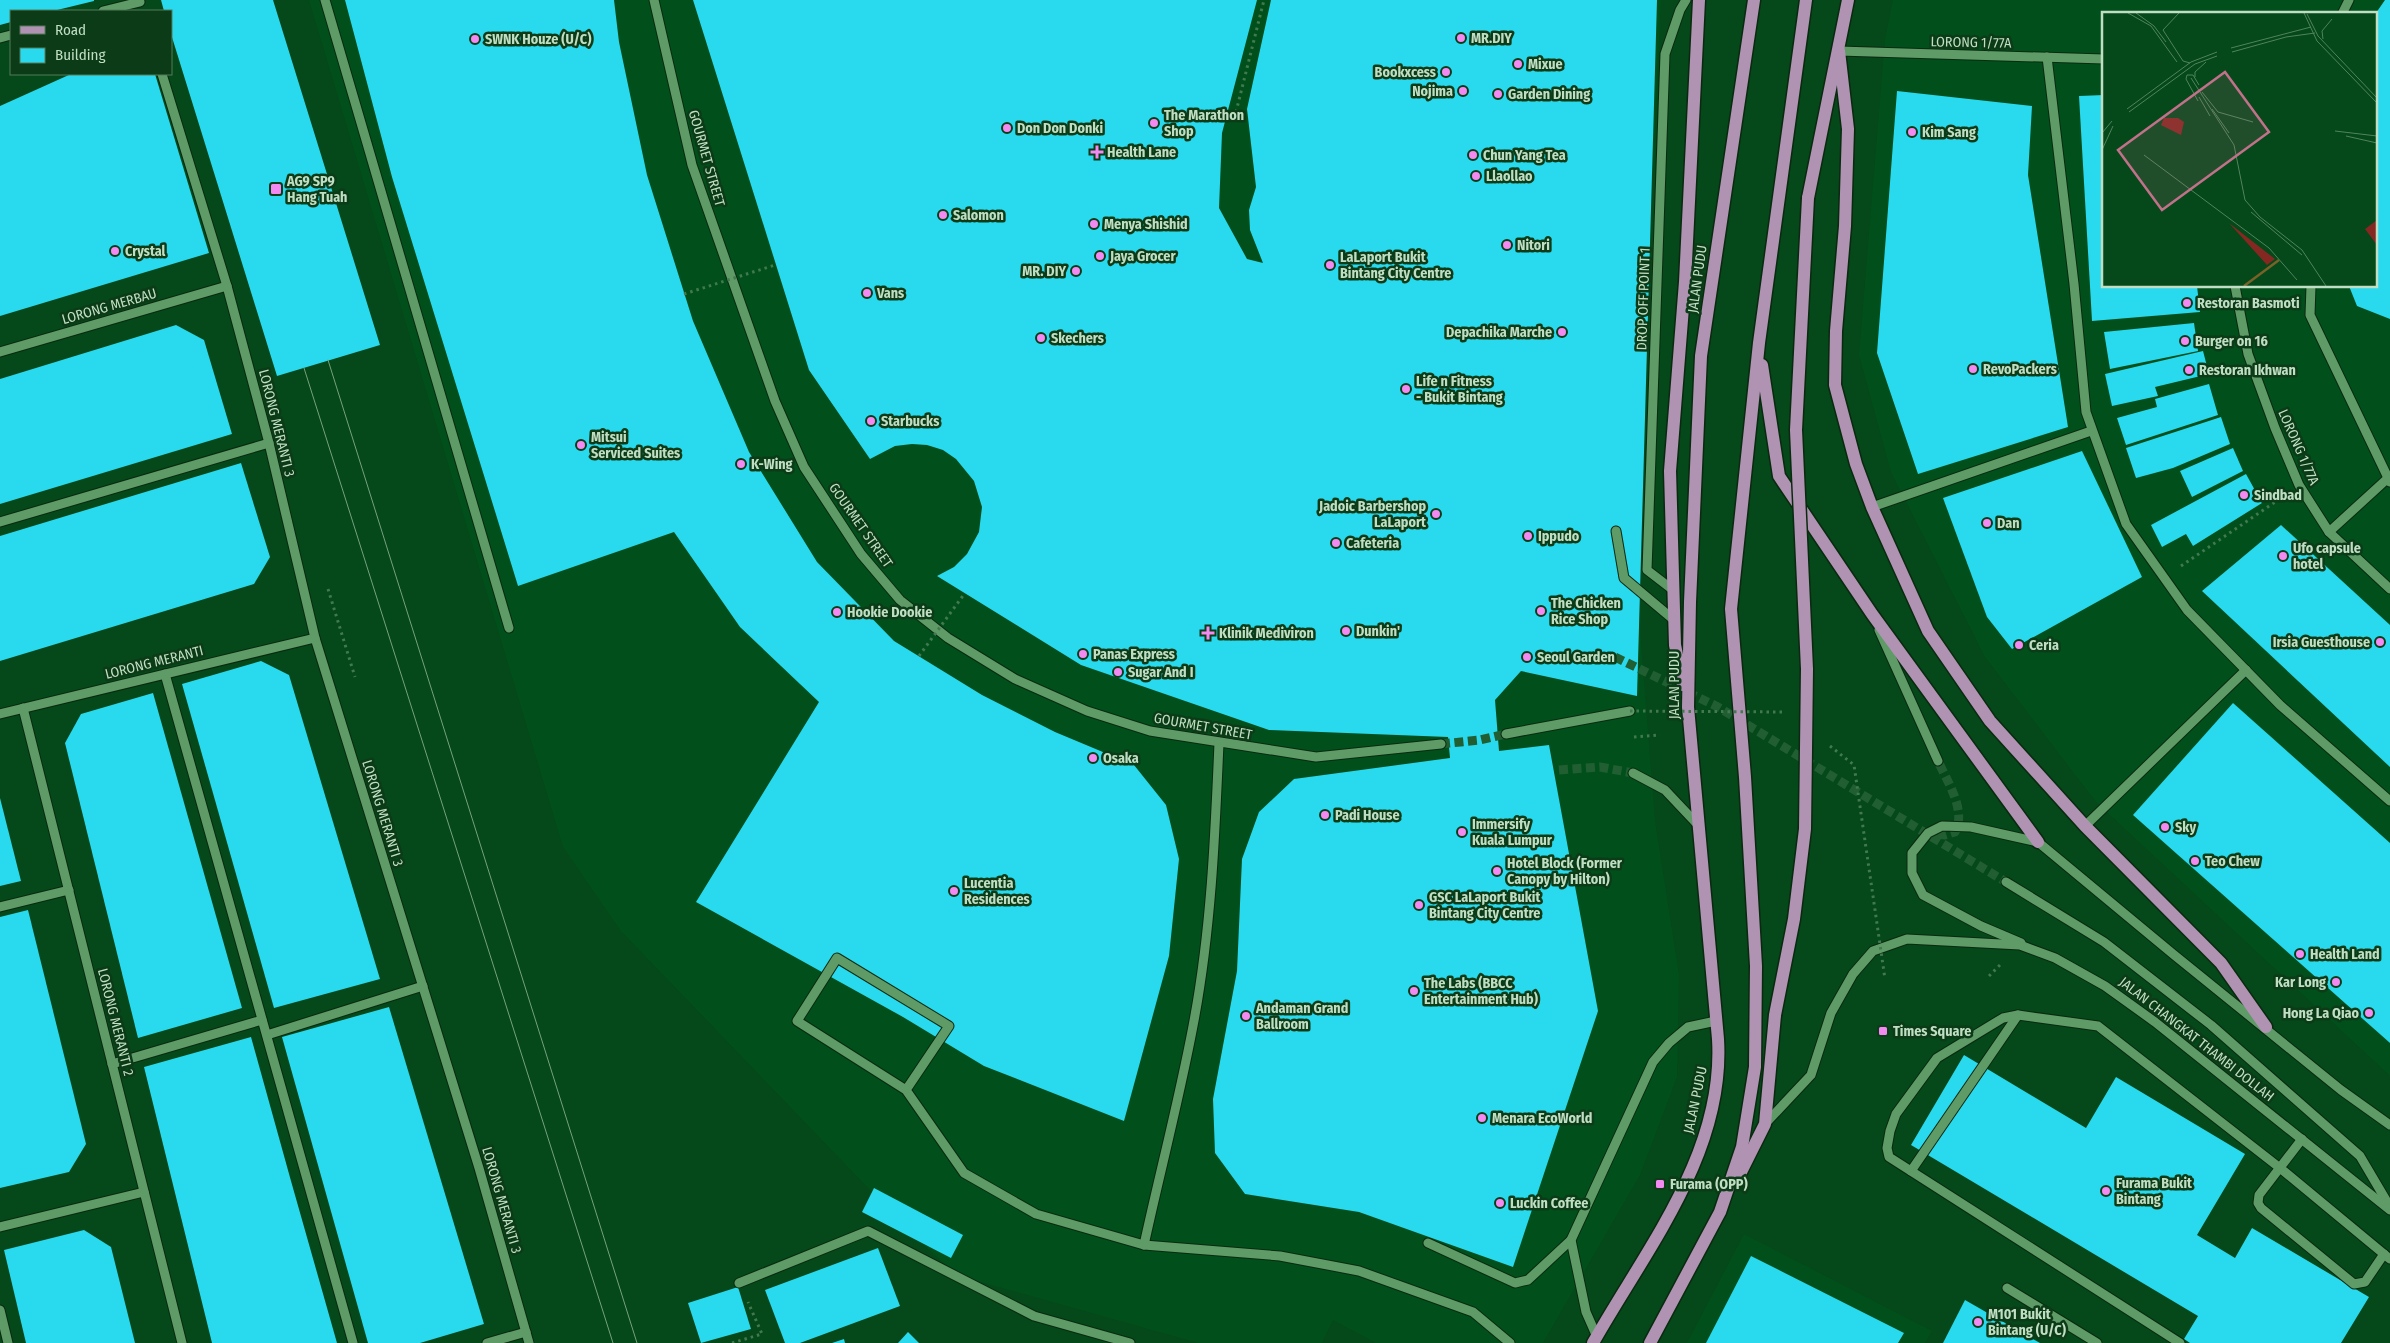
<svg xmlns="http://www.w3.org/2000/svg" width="2390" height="1343" viewBox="0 0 2390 1343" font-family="'Fira Sans Condensed',sans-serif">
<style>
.built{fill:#01501b;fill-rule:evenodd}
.building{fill:#29d9ed}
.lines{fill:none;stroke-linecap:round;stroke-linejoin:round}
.minor-tunnel{stroke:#215e32;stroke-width:9;stroke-dasharray:9 4.5;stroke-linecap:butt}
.minor-casing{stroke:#0a2a10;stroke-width:11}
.major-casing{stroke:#0a2a10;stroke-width:15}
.path{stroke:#427950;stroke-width:3;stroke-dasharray:2.5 4;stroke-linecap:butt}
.minor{stroke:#5f9b67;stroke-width:9}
.major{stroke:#b093b2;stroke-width:12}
.tram{stroke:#75a27f;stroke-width:1}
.major-bridge-casing{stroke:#0a2a10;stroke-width:15;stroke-linecap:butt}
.path-bridge{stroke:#427950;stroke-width:3;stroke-dasharray:2.5 4;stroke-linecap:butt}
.major-bridge{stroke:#b093b2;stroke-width:12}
.poi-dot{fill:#f38af2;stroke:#0c3b17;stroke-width:2}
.labels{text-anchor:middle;stroke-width:5;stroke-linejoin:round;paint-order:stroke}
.poi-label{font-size:14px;font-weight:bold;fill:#c0dec3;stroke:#0c3b17;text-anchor:start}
.street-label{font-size:14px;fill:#c0dec3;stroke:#0c3b17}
.inset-river{fill:none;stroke:#786229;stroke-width:2.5}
.inset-road{fill:none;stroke:#50845d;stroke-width:1}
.view{fill:#c1718a;fill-opacity:0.15;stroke:#c1718a;stroke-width:2.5}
.inset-edge{fill:none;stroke:#c0dec3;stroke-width:2.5}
</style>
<rect width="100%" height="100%" fill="#054819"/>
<g class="built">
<path d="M 309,0 L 1661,0 L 1634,554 L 1655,821 L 1679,975 L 1677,1077 L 1640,1175 L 1543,1343 L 1376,1343 L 1333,1320 L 1322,1343 L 1198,1343 L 981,1282 L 954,1272 L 922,1244 L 620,930 L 563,847 Z"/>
<path d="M 1893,0 L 2390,0 L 2390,1076 L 2096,802 L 1985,657 L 1891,472 L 1859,355 L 1885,39 ZM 2104,14 L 2376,14 L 2376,286 L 2104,286 Z"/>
<path d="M 1744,1234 L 1932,1331 L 1925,1343 L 1687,1343 Z"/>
</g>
<g class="building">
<path d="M 0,0 L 94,0 L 94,1 L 53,11 L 11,11 L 11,22 L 0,25 Z"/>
<path d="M 161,0 L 273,0 L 380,345 L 277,376 L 171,34 L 171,11 L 164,11 Z"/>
<path d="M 345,0 L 614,0 L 619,42 L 647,175 L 693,321 L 749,452 L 817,562 L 894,641 L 982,695 L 1055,732 L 1134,765 L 1166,805 L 1179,859 L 1169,956 L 1124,1121 L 984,1066 L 903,1017 L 696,902 L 819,702 L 740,627 L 674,532 L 518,586 L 392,177 Z"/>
<path d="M 693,0 L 1257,0 L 1222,133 L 1219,208 L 1247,259 L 1263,263 L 1250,230 L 1249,210 L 1256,187 L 1247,109 L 1271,0 L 1657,0 L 1637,696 L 1521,671 L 1495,700 L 1499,751 L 1549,745 L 1598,1011 L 1513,1267 L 1359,1212 L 1245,1194 L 1215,1153 L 1213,1099 L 1237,971 L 1242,859 L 1259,812 L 1294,779 L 1450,758 L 1448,737 L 1269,730 L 1081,665 L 937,576 L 954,567 L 967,554 L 979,532 L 982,507 L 974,481 L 956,459 L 943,450 L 927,445 L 912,444 L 895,446 L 870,459 L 809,370 Z"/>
<path d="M 2385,0 L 2390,0 L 2390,319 L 2357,306 L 2349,286 L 2376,286 L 2376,13 Z"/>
<path d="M 71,74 L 155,74 L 209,253 L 0,316 L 0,106 Z"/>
<path d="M 1897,91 L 2032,106 L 2028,175 L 2068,427 L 1918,474 L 1877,353 Z"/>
<path d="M 2104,95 L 2104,286 L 2197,286 L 2200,312 L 2092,321 L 2079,96 Z"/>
<path d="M 2194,323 L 2198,351 L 2110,369 L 2104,332 Z"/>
<path d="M 176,325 L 204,340 L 232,434 L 0,504 L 0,379 Z"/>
<path d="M 2203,351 L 2209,374 L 2155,387 L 2158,396 L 2112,406 L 2105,374 Z"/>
<path d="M 2209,384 L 2218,415 L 2126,445 L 2117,418 L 2157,407 L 2155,399 Z"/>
<path d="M 2221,417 L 2230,444 L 2173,468 L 2136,478 L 2126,448 Z"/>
<path d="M 2233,448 L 2243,471 L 2192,497 L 2180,471 Z"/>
<path d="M 2082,451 L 2142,577 L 2012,649 L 1987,617 L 1943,498 Z"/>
<path d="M 241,463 L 270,557 L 254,584 L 0,661 L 0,536 Z"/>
<path d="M 2246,474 L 2262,503 L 2193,546 L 2186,534 L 2162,547 L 2151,525 Z"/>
<path d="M 2281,525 L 2390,625 L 2390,767 L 2202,591 Z"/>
<path d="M 261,661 L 289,675 L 380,979 L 274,1008 L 182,684 Z"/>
<path d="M 153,693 L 242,1008 L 138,1038 L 65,743 L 81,714 Z"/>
<path d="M 2233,703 L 2390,843 L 2390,1043 L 2133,815 Z"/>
<path d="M 0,798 L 21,881 L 0,886 Z"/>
<path d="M 28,910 L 86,1144 L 69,1172 L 0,1188 L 0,917 Z"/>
<path d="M 389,1007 L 484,1324 L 420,1343 L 368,1343 L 282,1037 Z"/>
<path d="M 251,1037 L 291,1181 L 337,1343 L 212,1343 L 144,1067 Z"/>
<path d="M 1964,1055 L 2086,1128 L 2116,1077 L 2245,1154 L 2197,1235 L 2235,1258 L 2252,1228 L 2369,1297 L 2341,1343 L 2190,1343 L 2184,1339 L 2198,1316 L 1911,1145 Z"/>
<path d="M 874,1188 L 963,1235 L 951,1258 L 862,1212 Z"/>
<path d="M 84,1230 L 111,1247 L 135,1343 L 26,1343 L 4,1250 Z"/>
<path d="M 878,1248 L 900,1306 L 800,1343 L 785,1343 L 765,1290 Z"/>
<path d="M 1751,1256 L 1904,1333 L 1898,1343 L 1706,1343 Z"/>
<path d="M 738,1287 L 751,1329 L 701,1343 L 688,1303 Z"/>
<path d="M 1965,1300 L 2040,1343 L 1943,1343 Z"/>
<path d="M 908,1332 L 919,1343 L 898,1343 Z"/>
<path d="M 844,1339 L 845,1343 L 832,1343 Z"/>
</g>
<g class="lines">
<g class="minor-tunnel">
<path d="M 1615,657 L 1718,707 L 2006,882"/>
<path d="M 1441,744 L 1480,740 L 1506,734"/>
<path d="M 1559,770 L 1600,767 L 1633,773"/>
<path d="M 1924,833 L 1945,835 L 1955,832 C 1967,811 1947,781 1938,761"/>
</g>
<defs>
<g id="minor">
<path d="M 325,0 L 509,628"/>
<path d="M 654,0 L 692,165 L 775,401 L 804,467 L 861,554 L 900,600 L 948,638 L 1015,679 L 1087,711 L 1150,731 L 1316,757 L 1441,744"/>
<path d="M 103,11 L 140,2"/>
<path d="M 2342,14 L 2349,0"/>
<path d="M 0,38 L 11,35"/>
<path d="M 1839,51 L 2104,59"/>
<path d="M 2047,57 L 2074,284 L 2086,412 L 2126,524 L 2187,610 L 2280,705 L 2390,801"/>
<path d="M 162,74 L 227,286 L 269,443 L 315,638 L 479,1168 L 529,1343"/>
<path d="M 2235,286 L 2248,354 L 2275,428 L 2299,485 L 2329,532 L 2390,589"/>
<path d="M 2311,286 L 2310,315 L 2390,482"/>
<path d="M 0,352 L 227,286"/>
<path d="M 1872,507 L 2091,431"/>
<path d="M 0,522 L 269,443"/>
<path d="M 1616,531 L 1624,578 L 1674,620"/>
<path d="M 2329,532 L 2387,479"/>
<path d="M 1673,590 L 1647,570 L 1665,54 L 1680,10 L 1686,0"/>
<path d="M 1879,630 L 1938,761"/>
<path d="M 165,674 L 353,1343"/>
<path d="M 23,708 L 182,1343"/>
<path d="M 0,714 L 315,638"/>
<path d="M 1506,734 L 1630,711"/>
<path d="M 1633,773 L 1665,790 L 1698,825"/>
<path d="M 2085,826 L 2246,670"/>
<path d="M 2006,882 L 2104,942 L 2211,1025 L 2360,1156 L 2390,1207"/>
<path d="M 0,907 L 69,890"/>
<path d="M 2021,943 L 1981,926 L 1923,895 L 1912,873 L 1912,853 L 1928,833 L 1942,826 L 1971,827 L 2038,842 L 2173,954 L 2341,1090 L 2390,1125"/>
<path d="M 267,1035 L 423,986"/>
<path d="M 112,1064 L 262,1020"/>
<path d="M 906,1090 L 949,1026 L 837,958 L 797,1021 L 906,1090 L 964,1173 L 1036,1214 L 1144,1245 L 1280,1256 L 1359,1271 L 1473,1312 L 1510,1343"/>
<path d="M 1765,1124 L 1811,1075 L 1831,1013 L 1853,974 L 1873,951 L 1907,939 L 2020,945 L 2055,958 L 2105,986 L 2155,1022 L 2390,1210"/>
<path d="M 2302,1139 L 2259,1195 L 2258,1203 L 2261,1208 L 2354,1284 L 2365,1282 L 2384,1254"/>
<path d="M 1911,1171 L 2018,1015"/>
<path d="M 0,1227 L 144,1192"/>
<path d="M 1428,1243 L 1515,1283 L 1528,1280 L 1571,1240"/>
<path d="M 1144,1245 C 1160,1172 1179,1100 1193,1026 C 1211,933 1215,837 1219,743"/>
<path d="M 739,1283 L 868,1231 L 1034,1316 L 1130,1343"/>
<path d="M 2007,1288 L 2097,1343"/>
<path d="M 0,1310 L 8,1343"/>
<path d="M 1597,1337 L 1586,1312 L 1571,1240 L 1653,1062 L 1669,1043 L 1688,1027 L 1716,1021"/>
<path d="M 487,1343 L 526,1332"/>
<path d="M 2180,1343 L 1889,1157 L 1887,1148 L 1890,1131 L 1896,1114 L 1937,1058 L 2003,1018 L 2018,1015 L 2098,1026 L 2280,1168 L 2390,1259"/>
</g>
<g id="major">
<path d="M 1839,51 L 1848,129 L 1845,226 L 1836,331 L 1835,385 L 1856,464 L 1872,507 L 1928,631 L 1990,721 L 2085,826 L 2221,963 L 2266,1027"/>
<path d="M 1808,198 L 1848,0"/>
<path d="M 1762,365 L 1779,476 L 1872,614 L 2038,842"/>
<path d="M 1683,685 L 1675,645 L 1670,471 L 1685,282 L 1699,0"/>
<path d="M 1740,1174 L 1765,1124 L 1775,1015"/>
<path d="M 1593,1343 C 1646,1249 1725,1153 1718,1039 L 1688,707 L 1690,602 L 1701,356 L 1754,0"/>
<path d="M 1650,1343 L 1720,1212 L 1742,1147 L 1755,1067 L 1756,966 L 1745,777 L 1731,609 L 1759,343 L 1806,0"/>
</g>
</defs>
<use href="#minor" class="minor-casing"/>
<use href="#major" class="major-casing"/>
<g class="path">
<path d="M 1236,112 L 1264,0"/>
<path d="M 2181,566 L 2281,498"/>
<path d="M 328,589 L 355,677"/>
<path d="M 1634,737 L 1660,735"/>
<path d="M 1989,976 L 2000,965"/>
<path d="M 732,1343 L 762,1334 L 748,1302"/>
</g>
<use href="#minor" class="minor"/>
<use href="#major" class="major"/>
<g class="tram">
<path d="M 328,360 L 637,1343"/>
<path d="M 304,368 L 613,1343"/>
</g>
<defs>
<path id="major-bridge" d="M 1775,1015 L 1794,919 L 1805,829 L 1807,669 L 1796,430 L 1808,198"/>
</defs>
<use href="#major-bridge" class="major-bridge-casing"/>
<g class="path-bridge">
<path d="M 684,294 L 775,265"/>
<path d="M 919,656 L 965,593"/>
<path d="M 1630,711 L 1783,712"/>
<path d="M 1830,746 L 1854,765 L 1885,979"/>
</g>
<use href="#major-bridge" class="major-bridge"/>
</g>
<g class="poi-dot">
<circle cx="1461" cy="38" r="5"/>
<circle cx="475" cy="39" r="5"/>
<circle cx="1518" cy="64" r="5"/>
<circle cx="1446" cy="72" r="5"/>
<circle cx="1463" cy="91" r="5"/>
<circle cx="1498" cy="94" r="5"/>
<circle cx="1154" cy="123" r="5"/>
<circle cx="1007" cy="128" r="5"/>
<circle cx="1912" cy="132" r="5"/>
<path d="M1094.5 144.5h5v5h5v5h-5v5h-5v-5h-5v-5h5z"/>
<circle cx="1473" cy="155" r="5"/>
<circle cx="1476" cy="176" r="5"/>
<rect x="270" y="183" width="12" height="12" rx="2.5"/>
<circle cx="943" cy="215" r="5"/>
<circle cx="1094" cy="224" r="5"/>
<circle cx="1507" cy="245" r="5"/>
<circle cx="115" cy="251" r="5"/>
<circle cx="1100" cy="256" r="5"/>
<circle cx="1330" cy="265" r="5"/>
<circle cx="1076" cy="271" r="5"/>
<circle cx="867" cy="293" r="5"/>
<circle cx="2187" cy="303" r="5"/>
<circle cx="1562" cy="332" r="5"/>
<circle cx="1041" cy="338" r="5"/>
<circle cx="2185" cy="341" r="5"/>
<circle cx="1973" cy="369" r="5"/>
<circle cx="2189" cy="370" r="5"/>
<circle cx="1406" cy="389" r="5"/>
<circle cx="871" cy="421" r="5"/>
<circle cx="581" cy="445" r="5"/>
<circle cx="741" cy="464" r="5"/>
<circle cx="2244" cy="495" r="5"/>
<circle cx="1436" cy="514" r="5"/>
<circle cx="1987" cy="523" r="5"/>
<circle cx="1528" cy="536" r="5"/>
<circle cx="1336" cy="543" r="5"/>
<circle cx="2283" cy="556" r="5"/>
<circle cx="1541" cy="611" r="5"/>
<circle cx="837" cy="612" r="5"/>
<circle cx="1346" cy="631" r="5"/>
<path d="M1205.5 625.5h5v5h5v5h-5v5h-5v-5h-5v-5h5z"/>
<circle cx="2380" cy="642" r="5"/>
<circle cx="2019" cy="645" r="5"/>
<circle cx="1083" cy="654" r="5"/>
<circle cx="1527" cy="657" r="5"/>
<circle cx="1118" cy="672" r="5"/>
<circle cx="1093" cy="758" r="5"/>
<circle cx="1325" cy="815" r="5"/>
<circle cx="2165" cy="827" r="5"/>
<circle cx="1462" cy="832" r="5"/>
<circle cx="2195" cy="861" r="5"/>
<circle cx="1497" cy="871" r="5"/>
<circle cx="954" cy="891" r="5"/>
<circle cx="1419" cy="905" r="5"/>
<circle cx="2300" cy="954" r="5"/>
<circle cx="2336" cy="982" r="5"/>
<circle cx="1414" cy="991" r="5"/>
<circle cx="2369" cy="1013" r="5"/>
<circle cx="1246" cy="1016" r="5"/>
<rect x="1878" y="1026" width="10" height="10" rx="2.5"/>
<circle cx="1482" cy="1118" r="5"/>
<rect x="1655" y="1179" width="10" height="10" rx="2.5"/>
<circle cx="2106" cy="1191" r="5"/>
<circle cx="1500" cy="1203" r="5"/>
<circle cx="1978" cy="1322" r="5"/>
</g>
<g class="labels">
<g class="poi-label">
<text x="1471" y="43">MR.DIY</text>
<text x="485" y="44">SWNK Houze (U/C)</text>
<text x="1528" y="69">Mixue</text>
<text x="1436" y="77" text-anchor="end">Bookxcess</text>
<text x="1453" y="96" text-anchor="end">Nojima</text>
<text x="1508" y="99">Garden Dining</text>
<text x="1164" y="120">The Marathon<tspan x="1164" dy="16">Shop</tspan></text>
<text x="1017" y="133">Don Don Donki</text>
<text x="1922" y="137">Kim Sang</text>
<text x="1107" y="157">Health Lane</text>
<text x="1483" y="160">Chun Yang Tea</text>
<text x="1486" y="181">Llaollao</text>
<text x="287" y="186">AG9 SP9<tspan x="287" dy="16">Hang Tuah</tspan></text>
<text x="953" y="220">Salomon</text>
<text x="1104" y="229">Menya Shishid</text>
<text x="1517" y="250">Nitori</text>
<text x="125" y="256">Crystal</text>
<text x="1110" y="261">Jaya Grocer</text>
<text x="1340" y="262">LaLaport Bukit<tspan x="1340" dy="16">Bintang City Centre</tspan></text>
<text x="1066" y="276" text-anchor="end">MR. DIY</text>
<text x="877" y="298">Vans</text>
<text x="2197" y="308">Restoran Basmoti</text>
<text x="1552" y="337" text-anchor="end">Depachika Marche</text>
<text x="1051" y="343">Skechers</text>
<text x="2195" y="346">Burger on 16</text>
<text x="1983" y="374">RevoPackers</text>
<text x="2199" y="375">Restoran Ikhwan</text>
<text x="1416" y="386">Life n Fitness<tspan x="1416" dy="16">- Bukit Bintang</tspan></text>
<text x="881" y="426">Starbucks</text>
<text x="591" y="442">Mitsui<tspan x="591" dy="16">Serviced Suites</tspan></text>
<text x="751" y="469">K-Wing</text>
<text x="2254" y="500">Sindbad</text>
<text x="1426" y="511" text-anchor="end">Jadoic Barbershop<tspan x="1426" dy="16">LaLaport</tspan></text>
<text x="1997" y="528">Dan</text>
<text x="1538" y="541">Ippudo</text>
<text x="1346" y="548">Cafeteria</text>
<text x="2293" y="553">Ufo capsule<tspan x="2293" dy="16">hotel</tspan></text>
<text x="1551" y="608">The Chicken<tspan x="1551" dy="16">Rice Shop</tspan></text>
<text x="847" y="617">Hookie Dookie</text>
<text x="1356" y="636">Dunkin'</text>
<text x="1219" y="638">Klinik Mediviron</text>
<text x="2370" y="647" text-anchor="end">Irsia Guesthouse</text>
<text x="2029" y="650">Ceria</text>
<text x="1093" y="659">Panas Express</text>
<text x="1537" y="662">Seoul Garden</text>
<text x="1128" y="677">Sugar And I</text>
<text x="1103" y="763">Osaka</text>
<text x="1335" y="820">Padi House</text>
<text x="1472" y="829">Immersify<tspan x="1472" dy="16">Kuala Lumpur</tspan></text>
<text x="2175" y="832">Sky</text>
<text x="2205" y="866">Teo Chew</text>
<text x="1507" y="868">Hotel Block (Former<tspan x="1507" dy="16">Canopy by Hilton)</tspan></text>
<text x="964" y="888">Lucentia<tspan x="964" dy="16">Residences</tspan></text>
<text x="1429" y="902">GSC LaLaport Bukit<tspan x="1429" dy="16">Bintang City Centre</tspan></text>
<text x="2310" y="959">Health Land</text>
<text x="2326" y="987" text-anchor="end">Kar Long</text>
<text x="1424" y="988">The Labs (BBCC<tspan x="1424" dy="16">Entertainment Hub)</tspan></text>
<text x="1256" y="1013">Andaman Grand<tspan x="1256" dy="16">Ballroom</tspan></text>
<text x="2359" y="1018" text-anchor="end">Hong La Qiao</text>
<text x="1893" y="1036">Times Square</text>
<text x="1492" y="1123">Menara EcoWorld</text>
<text x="2116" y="1188">Furama Bukit<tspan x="2116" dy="16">Bintang</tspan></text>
<text x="1670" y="1189">Furama (OPP)</text>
<text x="1510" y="1208">Luckin Coffee</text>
<text x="1988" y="1319">M101 Bukit<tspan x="1988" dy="16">Bintang (U/C)</tspan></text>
</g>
<g class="street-label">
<text transform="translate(1971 42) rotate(1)" y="5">LORONG 1/77A</text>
<text transform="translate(707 158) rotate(74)" y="5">GOURMET STREET</text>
<text transform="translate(1697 279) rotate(-82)" y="5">JALAN PUDU</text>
<text transform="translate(1643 299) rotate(-88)" y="5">DROP OFF POINT 1</text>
<text transform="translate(109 306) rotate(-16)" y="5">LORONG MERBAU</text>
<text transform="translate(277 423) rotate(76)" y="5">LORONG MERANTI 3</text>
<text transform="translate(2299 447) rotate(66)" y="5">LORONG 1/77A</text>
<text transform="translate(861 525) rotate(55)" y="5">GOURMET STREET</text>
<text transform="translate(154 662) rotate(-14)" y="5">LORONG MERANTI</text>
<text transform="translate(1674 685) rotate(-90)" y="5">JALAN PUDU</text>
<text transform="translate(1203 726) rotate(10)" y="5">GOURMET STREET</text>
<text transform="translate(383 813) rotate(73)" y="5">LORONG MERANTI 3</text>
<text transform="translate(116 1022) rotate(76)" y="5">LORONG MERANTI 2</text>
<text transform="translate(2197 1039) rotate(38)" y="5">JALAN CHANGKAT THAMBI DOLLAH</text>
<text transform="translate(1695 1100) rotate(-78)" y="5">JALAN PUDU</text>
<text transform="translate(502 1200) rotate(74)" y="5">LORONG MERANTI 3</text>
</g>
</g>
<g transform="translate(2102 12)">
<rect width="275" height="275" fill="#054819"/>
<path d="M 62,106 L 76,106 L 82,110 L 79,123 L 59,113 ZM 275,208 L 275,233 L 263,217 ZM 127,211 L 173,247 L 165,253 Z" fill="#862822"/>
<path class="inset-river" d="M 142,274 L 177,248"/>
<path class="inset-road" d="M 26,1 L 49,14 L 75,50M 34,1 L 52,14 L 64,30M 77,1 L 61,18 L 81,49 L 88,51M 202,1 L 215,29 L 275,91M 205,2 L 216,24 L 275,86M 221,27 L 220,19 L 230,7M 129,36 L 209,15M 130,40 L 184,25 L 213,21M 93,65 L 93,60 L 104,50M 89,66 L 132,133 L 143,188 L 158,205 L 200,238 L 224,274M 100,80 L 116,100 L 151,110M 97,85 L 108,104M 96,89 L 84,67 L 85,63 L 91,63 L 97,73M 25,97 L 89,50 L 115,40M 110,97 L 127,121M 27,100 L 93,52 L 115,44M 233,119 L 275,124M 0,121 L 10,109M 244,124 L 275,131M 0,138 L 11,114M 42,143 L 167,236 L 195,268M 149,200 L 200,243"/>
<path class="view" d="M 123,60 L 167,120 L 60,198 L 16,138 Z"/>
<rect width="275" height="275" class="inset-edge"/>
</g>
<rect x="10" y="10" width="162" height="65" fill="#0c3b17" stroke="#547c5c"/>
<rect x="20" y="26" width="25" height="8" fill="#b093b2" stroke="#547c5c"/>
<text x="55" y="35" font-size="15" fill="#c0dec3">Road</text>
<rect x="20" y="48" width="25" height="15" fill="#29d9ed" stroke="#547c5c"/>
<text x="55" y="60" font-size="15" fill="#c0dec3">Building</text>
</svg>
